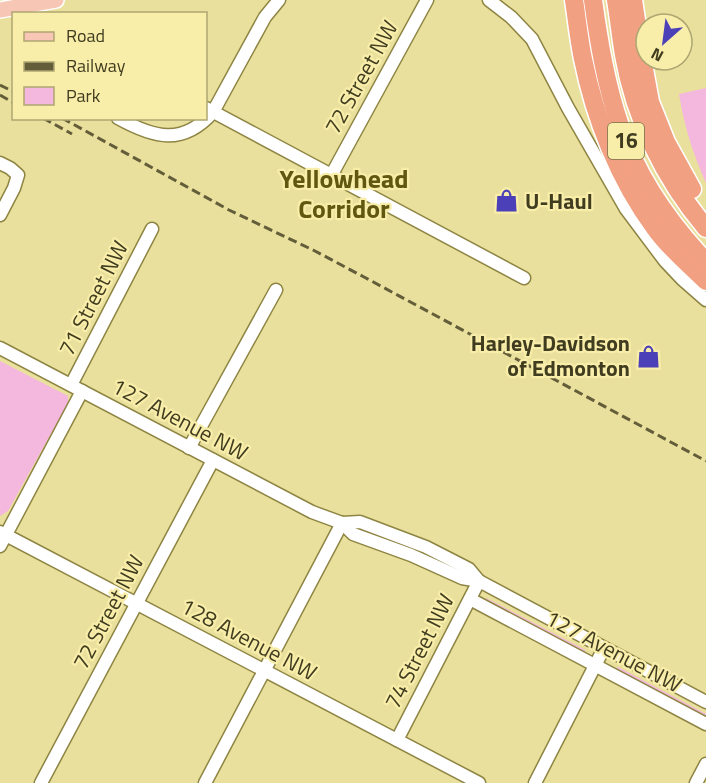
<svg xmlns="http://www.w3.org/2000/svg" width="706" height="783" viewBox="0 0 706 783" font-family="'Titillium Web',sans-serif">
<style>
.green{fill:#f4b7de}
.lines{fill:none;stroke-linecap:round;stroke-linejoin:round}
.minor-casing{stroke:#8e8443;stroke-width:15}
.major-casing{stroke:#fff;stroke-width:18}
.highway-casing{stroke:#fff;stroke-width:21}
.minor{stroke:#fff;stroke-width:12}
.major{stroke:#f7c6b4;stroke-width:15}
.highway{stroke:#f2a082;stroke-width:18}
.rail{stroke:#635d39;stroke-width:3;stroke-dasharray:9 4.5;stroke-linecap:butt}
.labels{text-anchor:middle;stroke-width:4.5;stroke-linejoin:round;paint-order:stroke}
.shield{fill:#f8eda9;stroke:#777149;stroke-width:1.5}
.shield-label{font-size:21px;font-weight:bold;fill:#403c20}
.street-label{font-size:22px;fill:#403c20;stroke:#f8eda9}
.poi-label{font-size:22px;font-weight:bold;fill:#403c20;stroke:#f8eda9;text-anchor:start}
.quarter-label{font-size:26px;font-weight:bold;fill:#615710;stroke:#f8eda9}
</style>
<rect width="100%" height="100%" fill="#eae09d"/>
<g class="green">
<path d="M 706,88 L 706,183 C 693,154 684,126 679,94 Z"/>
<path d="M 0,361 L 68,396 L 68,403 L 8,511 L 0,516 Z"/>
<path d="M 486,598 L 585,650 L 585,654 L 485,602 Z"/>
<path d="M 618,667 L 706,714 L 706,718 L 615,669 Z"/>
</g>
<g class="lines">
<defs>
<g id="minor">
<path d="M 489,0 L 511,17 L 532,39 L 568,108 L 626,209 L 665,261 L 682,279 L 706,300"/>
<path d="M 206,108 L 524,278"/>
<path d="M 118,118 C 154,138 183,146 213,112 L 265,17 L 279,0"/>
<path d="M 0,163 L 10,168 L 18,175 L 14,188 L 0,215"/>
<path d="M 332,174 L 427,0"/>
<path d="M 0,348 L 312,512 L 342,523 L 360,522 L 426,547 L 469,569 L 479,581"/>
<path d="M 71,385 L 152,229"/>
<path d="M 189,448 L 276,290"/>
<path d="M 342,523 L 353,534 L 411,555 L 462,578 L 479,581 L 706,702"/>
<path d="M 0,532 L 479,783"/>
<path d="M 0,546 L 82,391"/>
<path d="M 470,599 L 706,724"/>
<path d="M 397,740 L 479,581"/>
<path d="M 41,783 L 213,460"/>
<path d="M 205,783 L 342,523"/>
<path d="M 535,783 L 604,648"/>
<path d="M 696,783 L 706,764"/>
</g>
<path id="major" d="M 0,10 L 56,0"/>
<g id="highway">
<path d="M 574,0 C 577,20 579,40 583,59 C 595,118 619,180 655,228 C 669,248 689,264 706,281"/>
<path d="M 593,0 C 599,43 606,85 620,126 C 637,177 670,224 706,262"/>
<path d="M 616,0 C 619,18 621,37 624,55 C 635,118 664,178 706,228"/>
<path d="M 633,0 L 641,53 L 650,102 L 666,142 L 692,189"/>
</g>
</defs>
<use href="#minor" class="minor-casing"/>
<use href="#major" class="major-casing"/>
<use href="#highway" class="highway-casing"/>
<use href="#minor" class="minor"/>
<use href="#major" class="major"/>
<use href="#highway" class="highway"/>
<g class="rail">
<path d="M 0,85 L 14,92"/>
<path d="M 0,95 L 14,103"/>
<path d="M 43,118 L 72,134"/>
<path d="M 62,118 L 229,210 L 315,251 L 364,277 L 706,461"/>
</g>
</g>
<defs>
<symbol id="shop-bare" viewBox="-9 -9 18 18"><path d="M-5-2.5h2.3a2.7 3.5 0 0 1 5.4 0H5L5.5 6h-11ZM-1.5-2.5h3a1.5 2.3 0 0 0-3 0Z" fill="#4b40b7" stroke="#f8eda9" stroke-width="2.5" paint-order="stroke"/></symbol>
</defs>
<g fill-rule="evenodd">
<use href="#shop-bare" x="490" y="184" width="33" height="33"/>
<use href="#shop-bare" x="632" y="340" width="33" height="33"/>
</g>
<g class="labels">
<rect class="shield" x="608" y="123" width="36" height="36" rx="4.5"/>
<g class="shield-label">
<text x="626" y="148">16</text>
</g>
<g class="street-label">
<text transform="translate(361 77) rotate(-61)" y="8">72 Street NW</text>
<text transform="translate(93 298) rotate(-63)" y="8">71 Street NW</text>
<text transform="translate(180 419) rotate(28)" y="8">127 Avenue NW</text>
<text transform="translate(108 612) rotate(-62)" y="8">72 Street NW</text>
<text transform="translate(249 639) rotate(28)" y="8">128 Avenue NW</text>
<text transform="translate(419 651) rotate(-63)" y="8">74 Street NW</text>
<text transform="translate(614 651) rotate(28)" y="8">127 Avenue NW</text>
</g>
<g class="poi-label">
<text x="525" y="209">U-Haul</text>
<text x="630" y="351" text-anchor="end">Harley-Davidson<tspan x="630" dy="25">of Edmonton</tspan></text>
</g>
<g class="quarter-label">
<text x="344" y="188">Yellowhead<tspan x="344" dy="30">Corridor</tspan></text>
</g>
</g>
<rect x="12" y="12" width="195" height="108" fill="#f8eda9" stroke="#aea672" stroke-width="1.5"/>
<rect x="24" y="32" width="30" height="9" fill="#f7c6b4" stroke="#aea672" stroke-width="1.5"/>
<text x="66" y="42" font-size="18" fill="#403c20">Road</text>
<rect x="24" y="62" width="30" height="9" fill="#635d39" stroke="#aea672" stroke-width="1.5"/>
<text x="66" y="72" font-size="18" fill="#403c20">Railway</text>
<rect x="24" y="87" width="30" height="18" fill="#f4b7de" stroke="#aea672" stroke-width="1.5"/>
<text x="66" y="102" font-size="18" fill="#403c20">Park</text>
<g transform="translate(664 42) rotate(208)"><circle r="28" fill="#f8eda9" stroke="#aea672" stroke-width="1.5"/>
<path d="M0-4.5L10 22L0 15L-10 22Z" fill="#4b40b7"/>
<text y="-9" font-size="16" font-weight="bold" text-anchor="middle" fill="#403c20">N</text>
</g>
</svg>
